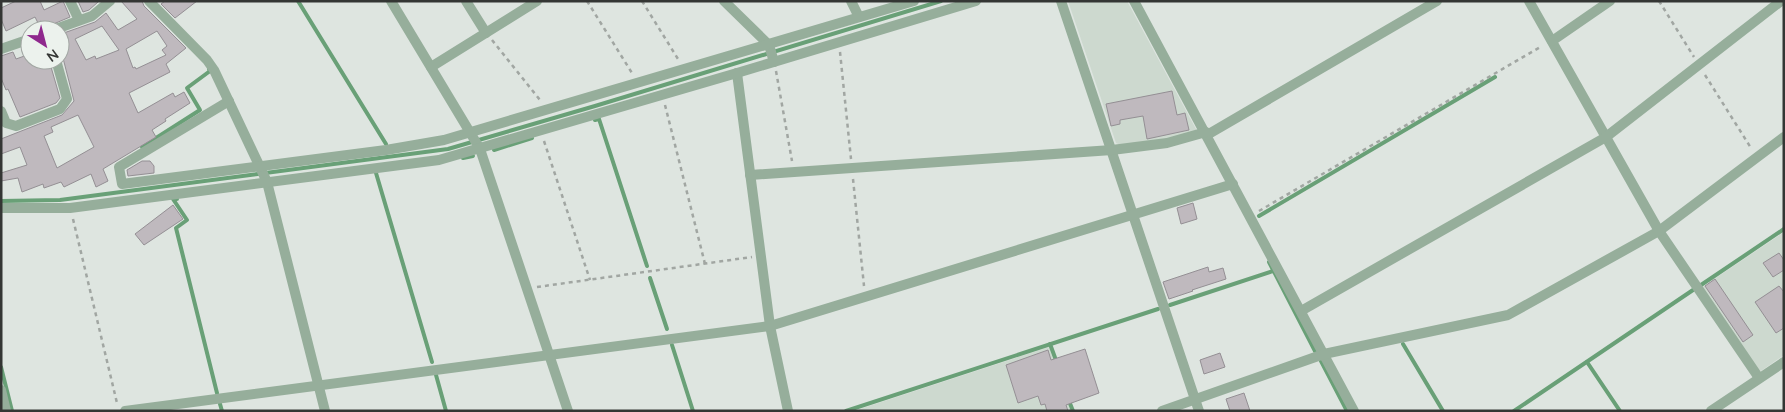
<svg xmlns="http://www.w3.org/2000/svg" width="1785" height="412" viewBox="0 0 1785 412" font-family="'Nunito Sans',sans-serif">
<style>
.built{fill:#cdd9cf}
.lines{fill:none;stroke-linecap:round;stroke-linejoin:round}
.stream{stroke:#69a077;stroke-width:4}
.building{fill:#bfb9be;stroke:#948f94;fill-rule:evenodd}
.path{stroke:#a1a6a2;stroke-width:2.5;stroke-dasharray:4 4;stroke-linecap:butt}
.street{stroke:#96ae9b;stroke-width:10}
</style>
<rect width="100%" height="100%" fill="#dee5e0"/>
<g class="built">
<path d="M 1068,1 L 1127,1 L 1197,131 L 1168,138 L 1123,146 L 1116,143 Z"/>
<path d="M 1784,232 L 1784,355 L 1761,371 L 1757,369 L 1701,288 Z"/>
<path d="M 1049,347 L 1071,411 L 854,411 Z"/>
</g>
<g class="lines">
<g class="stream">
<path d="M 298,1 L 386,144"/>
<path d="M 595,120 L 599,119 L 647,266"/>
<path d="M 142,147 L 200,110 L 187,88 L 210,71 L 209,69"/>
<path d="M 494,150 L 532,138"/>
<path d="M 463,158 L 473,156"/>
<path d="M 376,173 L 432,362"/>
<path d="M 177,199 L 173,199 L 187,220 L 176,228 L 217,393"/>
<path d="M 1,201 L 60,200 L 448,149 L 595,106 L 941,1"/>
<path d="M 1259,216 L 1495,77"/>
<path d="M 1269,262 L 1315,351"/>
<path d="M 650,278 L 667,329"/>
<path d="M 1701,285 L 1784,229"/>
<path d="M 1170,305 L 1273,271"/>
<path d="M 1050,344 L 1057,363"/>
<path d="M 1403,344 L 1443,411"/>
<path d="M 672,345 L 693,411"/>
<path d="M 1321,361 L 1347,411"/>
<path d="M 1587,362 L 1620,411"/>
<path d="M 1,367 L 12,411"/>
<path d="M 436,375 L 446,411"/>
<path d="M 1069,401 L 1073,411"/>
<path d="M 220,404 L 222,411"/>
<path d="M 846,411 L 1158,309"/>
<path d="M 1514,411 L 1693,290"/>
</g>
</g>
<g class="building">
<path d="M 16,1 L 40,1 L 44,10 L 63,1 L 70,17 L 44,28 L 41,21 L 38,23 L 35,17 L 6,31 L 1,19 L 1,8 Z"/>
<path d="M 78,1 L 98,1 L 98,2 L 89,10 L 83,12 Z"/>
<path d="M 121,1 L 142,1 L 144,6 L 186,48 L 166,64 L 170,72 L 129,93 L 138,113 L 173,93 L 175,97 L 184,92 L 190,103 L 165,119 L 166,121 L 152,130 L 156,137 L 103,169 L 108,181 L 96,187 L 91,174 L 64,187 L 61,182 L 44,188 L 43,184 L 22,192 L 18,178 L 1,181 L 1,173 L 27,165 L 20,147 L 1,154 L 1,139 L 62,115 L 74,101 L 63,58 L 60,55 L 60,50 L 68,48 L 61,34 L 95,22 L 106,13 L 118,30 L 137,19 ZM 102,26 L 119,50 L 96,59 L 95,56 L 86,60 L 75,39 ZM 157,31 L 167,46 L 162,50 L 166,55 L 136,69 L 135,67 L 133,68 L 126,49 ZM 78,115 L 94,147 L 57,168 L 44,136 L 53,132 L 51,127 Z"/>
<path d="M 165,1 L 197,1 L 175,18 L 161,4 Z"/>
<path d="M 13,52 L 16,59 L 30,54 L 30,60 L 49,60 L 60,98 L 56,103 L 20,117 L 8,89 L 6,90 L 1,78 L 1,56 Z"/>
<path d="M 1172,91 L 1177,115 L 1185,113 L 1189,130 L 1147,139 L 1143,116 L 1120,120 L 1120,124 L 1111,126 L 1106,104 Z"/>
<path d="M 142,161 L 150,161 L 154,166 L 154,173 L 128,176 L 127,170 Z"/>
<path d="M 1193,203 L 1197,219 L 1181,224 L 1177,208 Z"/>
<path d="M 173,205 L 183,219 L 144,245 L 135,234 Z"/>
<path d="M 1779,253 L 1784,260 L 1784,270 L 1773,277 L 1763,263 Z"/>
<path d="M 1208,267 L 1209,272 L 1223,268 L 1226,279 L 1192,290 L 1193,291 L 1169,299 L 1163,282 Z"/>
<path d="M 1715,279 L 1753,335 L 1743,342 L 1705,286 Z"/>
<path d="M 1779,286 L 1784,292 L 1784,328 L 1776,333 L 1755,302 Z"/>
<path d="M 1085,349 L 1099,393 L 1066,405 L 1068,411 L 1047,411 L 1045,404 L 1041,405 L 1038,396 L 1018,403 L 1006,365 L 1048,350 L 1051,360 Z"/>
<path d="M 1220,353 L 1225,367 L 1204,374 L 1200,360 Z"/>
<path d="M 1244,393 L 1250,411 L 1230,411 L 1226,399 Z"/>
</g>
<g class="lines">
<g class="path">
<path d="M 587,1 L 632,73"/>
<path d="M 642,1 L 678,59"/>
<path d="M 1659,1 L 1694,57"/>
<path d="M 492,40 L 540,100"/>
<path d="M 840,52 L 851,159"/>
<path d="M 776,71 L 792,161"/>
<path d="M 1705,75 L 1751,148"/>
<path d="M 665,105 L 705,264"/>
<path d="M 544,141 L 590,280"/>
<path d="M 853,179 L 864,286"/>
<path d="M 1259,211 L 1542,46"/>
<path d="M 73,219 L 117,403"/>
<path d="M 537,287 L 752,257"/>
</g>
<g class="street">
<path d="M 70,1 L 79,20"/>
<path d="M 149,1 L 207,60 L 214,70 L 267,182 L 325,411"/>
<path d="M 391,1 L 480,149 L 568,411"/>
<path d="M 466,1 L 486,33"/>
<path d="M 724,1 L 769,45 L 774,62"/>
<path d="M 851,1 L 859,17"/>
<path d="M 1061,1 L 1199,411"/>
<path d="M 1134,1 L 1354,411"/>
<path d="M 1529,1 L 1659,231 L 1759,378"/>
<path d="M 53,30 L 92,16 L 110,1"/>
<path d="M 1552,41 L 1610,1"/>
<path d="M 1,49 L 30,39"/>
<path d="M 431,67 L 537,1"/>
<path d="M 737,73 L 770,326 L 788,411"/>
<path d="M 229,101 L 119,167 L 122,184 L 386,150 L 444,140 L 914,1"/>
<path d="M 1,111 L 6,123 L 16,126 L 60,109 L 67,99 L 56,60"/>
<path d="M 1207,135 L 1437,1"/>
<path d="M 750,175 L 1112,150 L 1167,143 L 1206,132"/>
<path d="M 1,208 L 70,208 L 439,160 L 737,73 L 976,1"/>
<path d="M 1301,311 L 1606,137 L 1781,1"/>
<path d="M 1,390 L 6,411"/>
<path d="M 125,411 L 770,326 L 1233,184"/>
<path d="M 1162,411 L 1324,354 L 1508,315 L 1659,231 L 1784,137"/>
<path d="M 1711,411 L 1784,362"/>
</g>
</g>
<rect width="1785" height="412" fill="none" stroke="#343634" stroke-width="5"/>
<g transform="translate(45 45) rotate(144)"><circle r="24" fill="#ecf2ed" stroke="#a2a7a3"/>
<path d="M0-4L9 19L0 12L-9 19Z" fill="#8f288d"/>
<text y="-8" font-size="14" font-weight="bold" text-anchor="middle" fill="#343634">N</text>
</g>
</svg>
